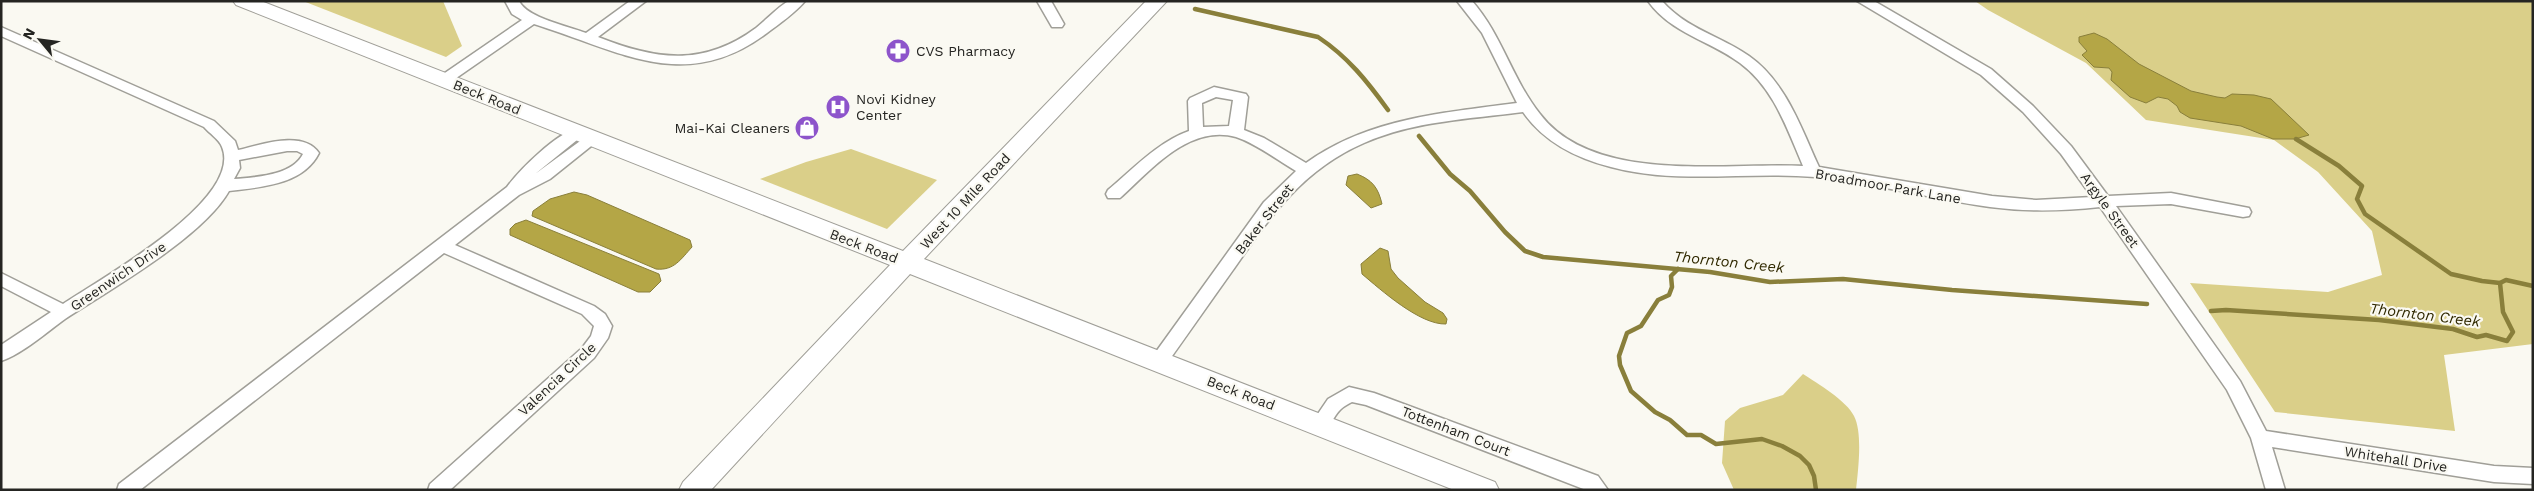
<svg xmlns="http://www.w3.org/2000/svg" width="2534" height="491" viewBox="0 0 2534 491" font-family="'Work Sans',sans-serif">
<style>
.green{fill:#dacf89}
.water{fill:#b4a646;stroke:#897f3b}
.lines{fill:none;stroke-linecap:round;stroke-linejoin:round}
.stream{stroke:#897f3b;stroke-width:4.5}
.minor-casing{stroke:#a09f98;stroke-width:3}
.secondary-casing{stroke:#a09f98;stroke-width:2}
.minor{fill:#fff;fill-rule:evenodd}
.secondary{fill:#fff;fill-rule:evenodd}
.labels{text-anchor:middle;stroke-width:4.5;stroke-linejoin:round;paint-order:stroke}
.poi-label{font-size:14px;fill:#252522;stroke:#faf9f2;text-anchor:start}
.street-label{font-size:14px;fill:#252522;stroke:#faf9f2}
.water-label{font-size:15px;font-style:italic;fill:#302900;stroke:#faf9f2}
</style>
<rect width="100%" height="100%" fill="#faf9f2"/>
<g class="green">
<path d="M 303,1 L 443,1 L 462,46 L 446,57 Z"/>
<path d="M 1975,1 L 2533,1 L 2533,344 L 2444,355 L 2455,431 L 2275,412 L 2190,283 L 2328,292 L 2382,275 L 2372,231 L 2318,172 L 2274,140 L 2146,120 L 2086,63 L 1988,10 Z"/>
<path d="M 851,149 L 937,180 L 887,229 L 760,179 L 806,162 Z"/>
<path d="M 1803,374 C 1817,383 1847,401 1854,416 C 1863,433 1858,471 1856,490 L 1734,490 L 1722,463 L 1725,421 L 1740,408 L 1783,395 Z"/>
</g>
<g class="water">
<path d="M 2094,33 L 2107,39 L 2139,64 L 2191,91 L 2217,97 L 2225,98 L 2232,94 L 2254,95 L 2271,99 L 2309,135 L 2295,139 L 2273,139 L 2241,126 L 2190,118 L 2180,112 L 2177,106 L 2168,99 L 2158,97 L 2146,103 L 2130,97 L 2111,80 L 2112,72 L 2109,68 L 2094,67 L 2082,55 L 2087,51 L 2079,42 L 2079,37 Z"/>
<path d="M 1357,174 C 1372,180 1378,187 1382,204 L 1371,208 L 1346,185 L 1348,176 Z"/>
<path d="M 574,192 L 587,195 L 690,240 L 692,247 C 681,259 674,271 656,269 L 532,216 L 533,211 L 550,199 Z"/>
<path d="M 526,220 L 659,274 L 661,281 L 650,292 L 638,292 L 510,235 L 510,229 L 515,224 Z"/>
<path d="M 1380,248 L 1388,251 L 1391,269 L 1398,278 L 1425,302 L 1443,313 L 1447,319 L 1446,324 C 1420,325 1381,290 1362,274 L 1361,264 Z"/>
</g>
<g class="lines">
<g class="stream">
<path d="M 1195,9 L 1318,37 C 1348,57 1367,81 1388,110"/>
<path d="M 1419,136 L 1450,174 L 1470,191 L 1505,232 L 1525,251 L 1543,257 L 1710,272 L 1770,282 L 1843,279 L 1952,290 L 2147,304"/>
<path d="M 2296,139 L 2339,166 L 2362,186 L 2357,199 L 2365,214 L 2451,274 L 2482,281 L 2500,283 L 2506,280 L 2533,286"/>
<path d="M 1678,269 L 1671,276 L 1672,287 L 1669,295 L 1658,300 L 1641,326 L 1627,333 L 1619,356 L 1620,365 L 1631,391 L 1655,412 L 1670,420 L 1687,435 L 1701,435 L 1716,444 L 1762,439 L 1782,446 L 1800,456 L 1809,465 L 1814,476 L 1816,490"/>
<path d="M 2211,311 L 2226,310 L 2379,320 L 2453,329 L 2477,337 L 2486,335 L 2507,341 L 2513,332 L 2503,312 L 2500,283"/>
</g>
<defs>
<g id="minor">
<path d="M 505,1 L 519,1 C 527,18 568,26 586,33 L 630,1 L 646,1 L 598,37 C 656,60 703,67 756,28 C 765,21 780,5 789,1 C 793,0 800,1 805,1 C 795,13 779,24 767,33 C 685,95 618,50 534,24 L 449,83 L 439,83 L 437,80 L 439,77 L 522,20 L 512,14 Z"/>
<path d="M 1037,1 L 1051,1 L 1064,24 L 1062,27 L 1052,27 Z"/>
<path d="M 1457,1 L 1472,1 C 1502,35 1512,79 1540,114 C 1594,185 1725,162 1803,166 C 1787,129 1774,88 1740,63 C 1709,40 1672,34 1648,1 L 1662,1 C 1688,30 1719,35 1749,56 C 1786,82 1801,128 1819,167 L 1992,196 L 2036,200 L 2092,197 L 2061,154 L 2023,112 L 1981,75 L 1857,1 L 1874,1 L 1991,69 L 2033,106 L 2071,146 L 2108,196 L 2171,193 L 2249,208 L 2251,212 L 2249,216 L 2243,217 L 2171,204 L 2116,206 L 2240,381 L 2266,431 L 2494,466 L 2533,468 L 2533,484 L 2494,482 L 2272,447 L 2285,490 L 2266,490 L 2251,438 L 2227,390 L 2100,207 C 2063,211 2027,212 1990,207 C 1931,199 1874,183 1815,177 C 1747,171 1678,185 1611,167 C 1576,158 1544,142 1523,112 C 1470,119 1413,121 1364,143 C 1302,170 1270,217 1233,270 C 1210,302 1188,334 1165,366 L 1159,368 L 1153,366 L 1150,361 L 1153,356 L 1264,202 L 1296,171 C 1277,160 1257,144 1236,137 C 1189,124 1151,170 1120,198 L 1108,198 L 1106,194 L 1108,190 C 1133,169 1158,142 1189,131 L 1188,101 L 1190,98 L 1214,87 L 1246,94 L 1248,97 L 1244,130 L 1264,138 L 1306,163 C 1369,118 1442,113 1517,103 L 1482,33 ZM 1216,97 L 1233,100 L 1229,126 L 1203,127 L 1202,103 Z"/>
<path d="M 1,27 L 214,121 L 235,141 L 238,150 C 260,145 303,129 319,153 C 303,185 261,187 229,191 C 203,237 111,289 65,319 C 47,332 22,354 1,361 L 1,345 L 51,312 L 1,286 L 1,273 L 63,304 C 100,279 244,200 222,147 C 220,140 209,133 204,127 L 1,36 ZM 287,151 L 297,151 L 303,154 C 292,176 255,177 234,179 L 240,168 L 239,160 Z"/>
<path d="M 577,128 L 584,133 L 582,136 L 535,174 L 587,136 L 592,134 L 600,139 L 550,179 L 519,195 L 455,245 L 594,306 L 605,314 L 612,326 L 608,338 L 594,358 L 450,490 L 428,490 L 430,484 L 582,348 L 591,336 L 594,326 L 582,314 L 444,253 L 140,490 L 117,490 L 119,484 L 507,187 C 520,169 556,134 577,128 Z"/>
<path d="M 1349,387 L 1374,393 L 1598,476 L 1608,490 L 1586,490 L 1366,405 L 1352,402 C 1348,404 1344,406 1341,409 C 1331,418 1330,435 1314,429 L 1311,424 L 1328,399 Z"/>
</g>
<path id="secondary" d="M 233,1 L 261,1 L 903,251 L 1146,1 L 1167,1 L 924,259 L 1495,482 L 1499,490 L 1454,490 L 910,274 L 711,490 L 679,490 L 683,482 L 890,265 L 236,5 Z"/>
</defs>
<use href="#minor" class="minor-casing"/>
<use href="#secondary" class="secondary-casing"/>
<use href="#minor" class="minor"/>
<use href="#secondary" class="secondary"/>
</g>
<defs>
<symbol id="pharmacy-disc" viewBox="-11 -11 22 22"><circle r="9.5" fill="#8d54cb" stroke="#faf9f2"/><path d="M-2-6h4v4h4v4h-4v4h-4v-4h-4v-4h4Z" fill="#fff"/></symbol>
<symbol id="hospital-disc" viewBox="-11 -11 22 22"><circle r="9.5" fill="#8d54cb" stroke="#faf9f2"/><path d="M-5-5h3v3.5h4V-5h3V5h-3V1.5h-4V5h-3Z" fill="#fff"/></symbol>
<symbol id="shop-disc" viewBox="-11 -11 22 22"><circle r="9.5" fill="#8d54cb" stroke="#faf9f2"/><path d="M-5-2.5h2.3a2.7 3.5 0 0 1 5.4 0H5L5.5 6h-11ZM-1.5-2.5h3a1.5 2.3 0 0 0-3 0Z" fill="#fff"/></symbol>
</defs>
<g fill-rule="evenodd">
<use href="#pharmacy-disc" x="884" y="37" width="28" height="28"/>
<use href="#hospital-disc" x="824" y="93" width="28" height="28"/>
<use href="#shop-disc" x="793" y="114" width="28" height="28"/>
</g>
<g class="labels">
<g class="poi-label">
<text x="916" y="56">CVS Pharmacy</text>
<text x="856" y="104">Novi Kidney<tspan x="856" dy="16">Center</tspan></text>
<text x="790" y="133" text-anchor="end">Mai-Kai Cleaners</text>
</g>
<g class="street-label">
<text transform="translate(487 97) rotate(22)" y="5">Beck Road</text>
<text transform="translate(1888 186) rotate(10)" y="5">Broadmoor Park Lane</text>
<text transform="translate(965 201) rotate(-47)" y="5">West 10 Mile Road</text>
<text transform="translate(2110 210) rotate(54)" y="5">Argyle Street</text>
<text transform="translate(1264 219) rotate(-52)" y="5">Baker Street</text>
<text transform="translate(864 246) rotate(21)" y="5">Beck Road</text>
<text transform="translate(118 276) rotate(-34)" y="5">Greenwich Drive</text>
<text transform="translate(557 379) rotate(-43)" y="5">Valencia Circle</text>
<text transform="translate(1241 393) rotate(21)" y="5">Beck Road</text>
<text transform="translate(1456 431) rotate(21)" y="5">Tottenham Court</text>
<text transform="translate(2396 459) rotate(9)" y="5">Whitehall Drive</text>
</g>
<g class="water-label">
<text transform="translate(1729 262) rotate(6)" y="5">Thornton Creek</text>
<text transform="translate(2425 315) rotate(7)" y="5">Thornton Creek</text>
</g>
</g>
<rect width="2534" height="491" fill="none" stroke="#252522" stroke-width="5"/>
<g transform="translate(40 40) rotate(299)" stroke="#faf9f2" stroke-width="4" paint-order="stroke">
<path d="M0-4L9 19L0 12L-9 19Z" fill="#252522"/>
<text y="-8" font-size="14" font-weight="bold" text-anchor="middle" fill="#252522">N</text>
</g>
</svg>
